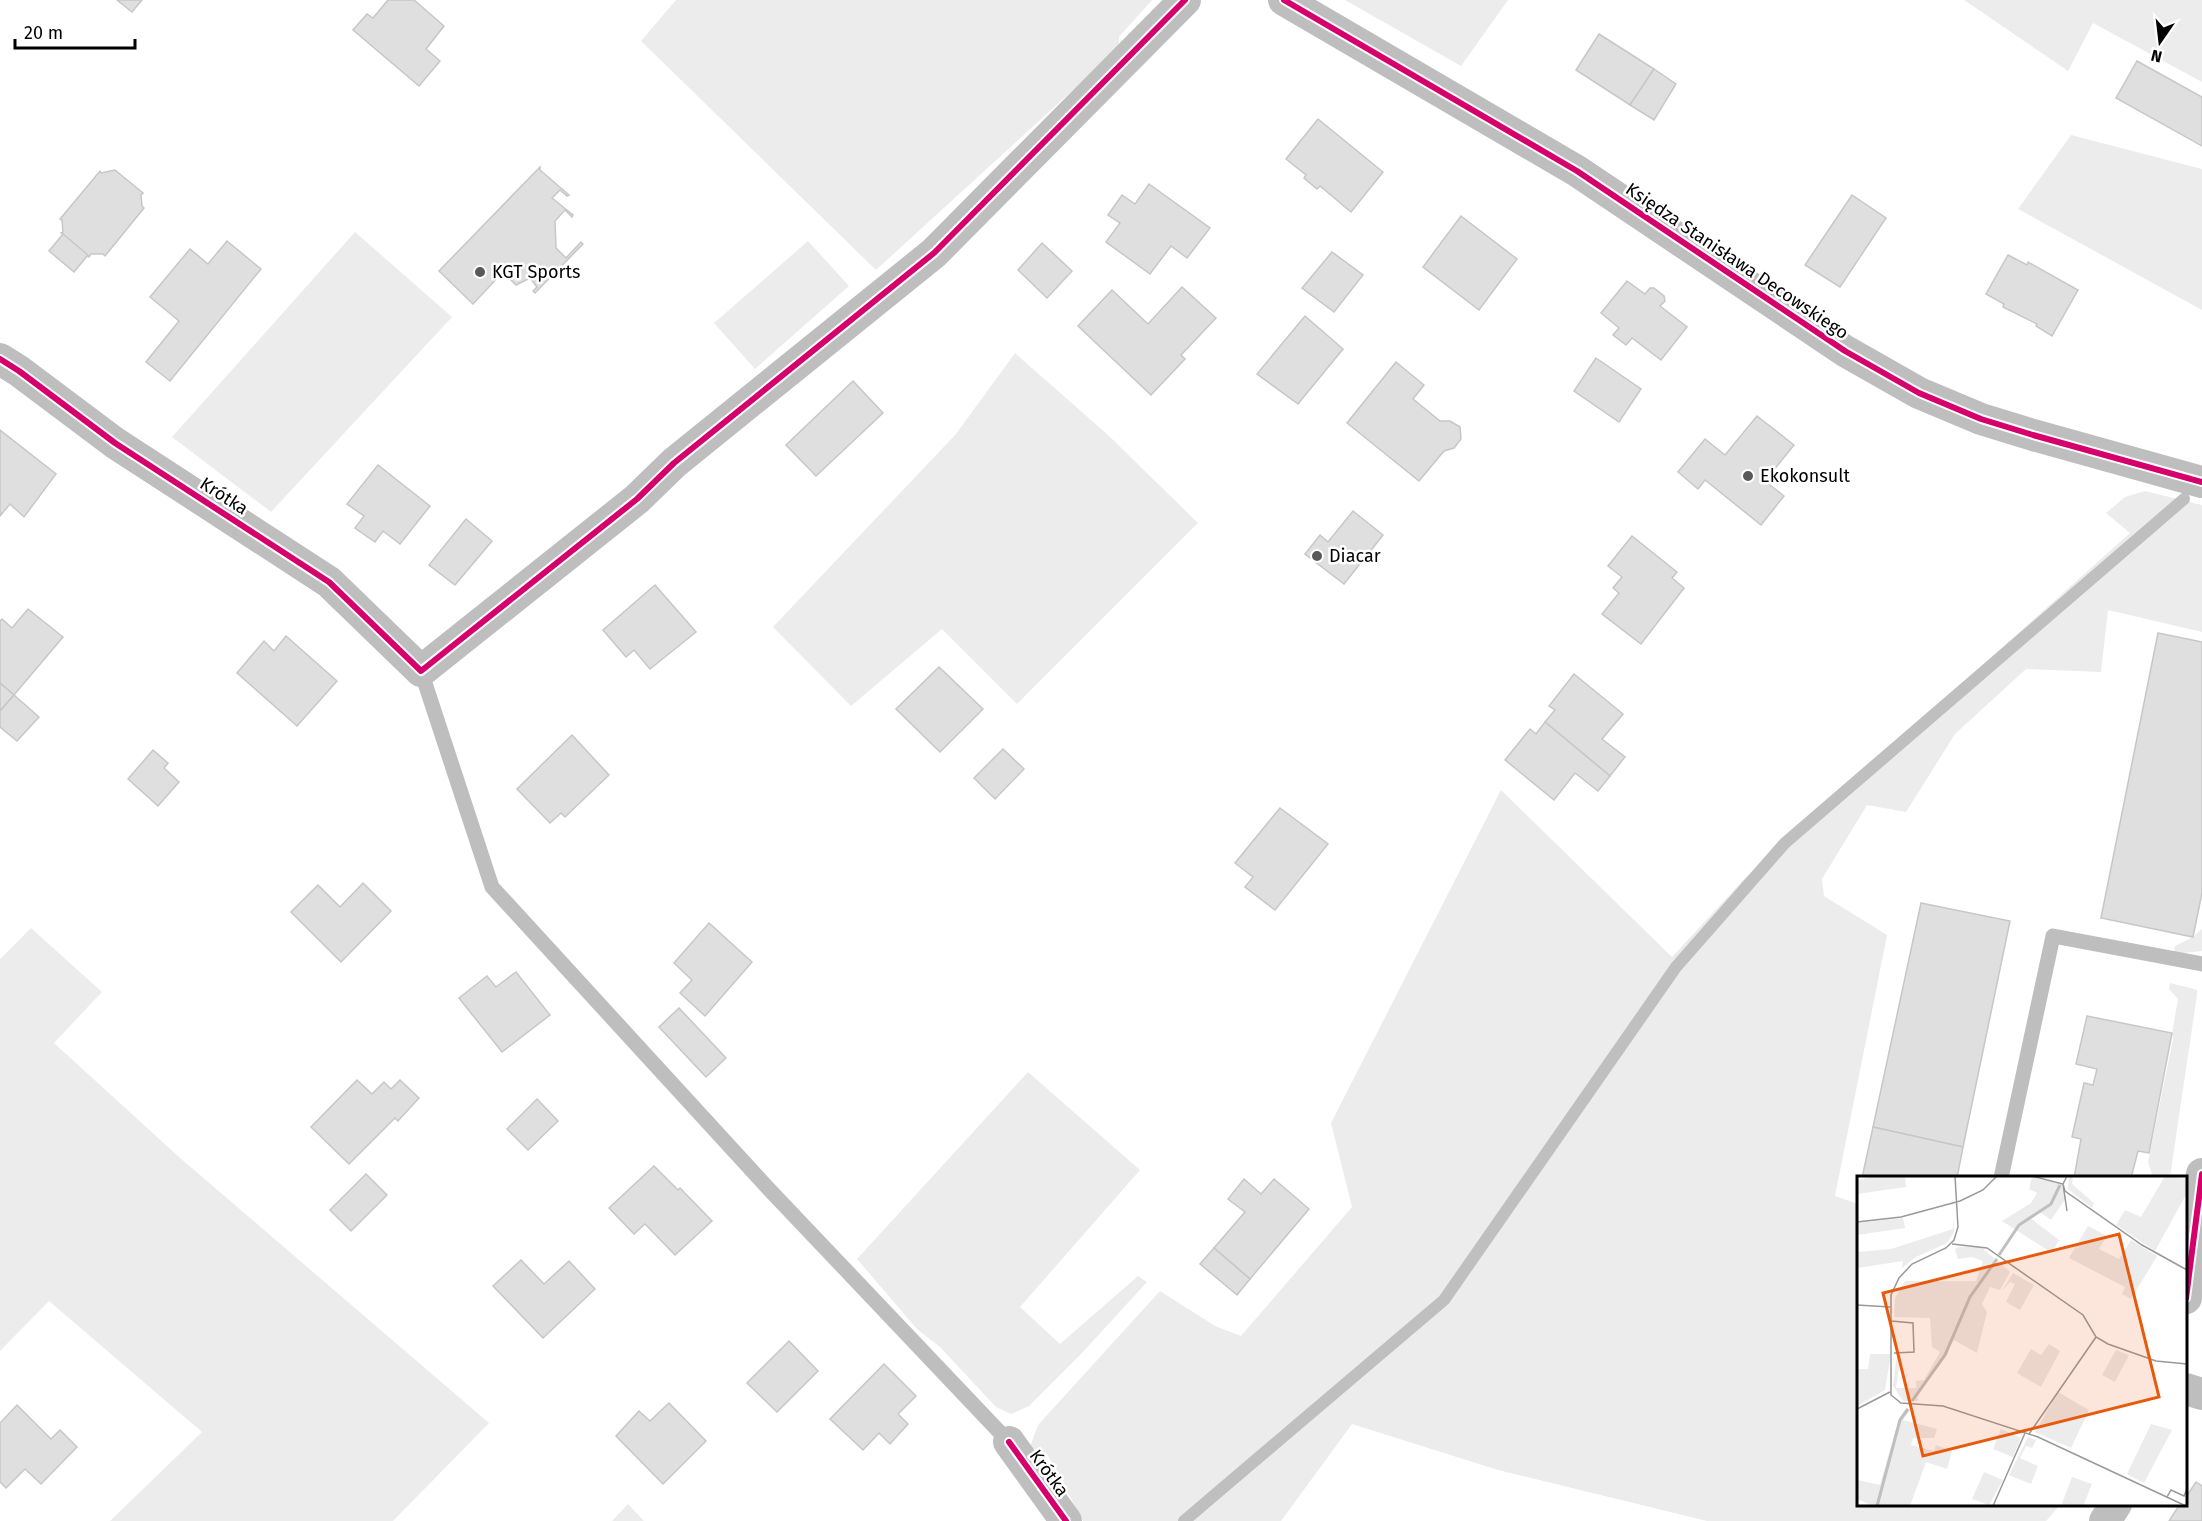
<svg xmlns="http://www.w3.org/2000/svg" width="2202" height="1521" viewBox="0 0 2202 1521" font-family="'Fira Sans',sans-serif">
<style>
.green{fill:#ececec}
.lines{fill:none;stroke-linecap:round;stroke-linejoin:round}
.stream{stroke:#bfbfbf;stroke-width:12}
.building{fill:#dfdfdf;stroke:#c7c7c7;stroke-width:1.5}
.lane{stroke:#bebebe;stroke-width:15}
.street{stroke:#bebebe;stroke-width:32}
.cycleway-casing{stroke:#fff;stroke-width:10}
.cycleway{stroke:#d6006c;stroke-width:6}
.poi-dot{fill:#595959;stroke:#fff;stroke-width:2}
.labels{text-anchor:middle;stroke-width:5;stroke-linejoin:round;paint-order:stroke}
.street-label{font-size:18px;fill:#000;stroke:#fff}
.poi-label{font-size:18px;fill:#000;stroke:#fff;text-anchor:start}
.inset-river{fill:none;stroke:#bfbfbf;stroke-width:3}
.inset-road{fill:none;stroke:#999;stroke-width:1.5}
.view{fill:#e8590c;fill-opacity:0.15;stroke:#e8590c;stroke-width:3}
.inset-edge{fill:none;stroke:#000;stroke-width:3}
</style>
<rect width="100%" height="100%" fill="#fff"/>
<g class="green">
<path d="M 676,0 L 1152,0 L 1119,37 L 1119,48 L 876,270 L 641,41 Z"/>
<path d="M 1345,0 L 1508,0 L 1461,66 Z"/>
<path d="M 1964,0 L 2202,0 L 2202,82 L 2093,23 L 2068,71 Z"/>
<path d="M 2071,135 L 2202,169 L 2202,310 L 2018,209 Z"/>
<path d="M 355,232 L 452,317 L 271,512 L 172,437 Z"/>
<path d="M 808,241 L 849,286 L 755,369 L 714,323 Z"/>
<path d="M 1015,353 L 1108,435 L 1198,523 L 1017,704 L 942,629 L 851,706 L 773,627 L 956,434 Z"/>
<path d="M 2145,491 L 2202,505 L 2202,632 L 2108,610 L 2101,672 L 2026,669 L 1955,734 L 1906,812 L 1867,805 L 1822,879 L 1824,896 L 1887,935 L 1835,1196 L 1858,1204 L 1858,1504 L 2060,1505 L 2046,1521 L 1707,1521 L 1498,1470 L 1352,1424 L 1281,1521 L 1083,1521 L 1047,1454 L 1030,1447 L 1038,1425 L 1160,1291 L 1215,1326 L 1241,1336 L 1352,1207 L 1331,1123 L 1501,790 L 1672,957 L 1746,877 L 2130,533 L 2106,513 L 2125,497 Z"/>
<path d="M 31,928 L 102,992 L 54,1043 L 179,1157 L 489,1423 L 393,1521 L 110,1521 L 202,1432 L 49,1301 L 0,1351 L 0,959 Z"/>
<path d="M 2202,929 L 2202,951 L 2174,954 L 2175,946 L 2193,937 Z"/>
<path d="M 2170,983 L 2194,989 L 2197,990 L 2197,995 L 2170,1177 L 2153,1177 L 2148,1162 L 2173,1039 L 2172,1033 L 2178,999 L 2169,989 Z"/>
<path d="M 1028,1072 L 1140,1170 L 1020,1307 L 1060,1344 L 1138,1276 L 1147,1282 L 1081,1354 L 1029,1406 L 1011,1414 L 996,1407 L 940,1347 L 917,1329 L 857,1259 Z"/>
<path d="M 628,1504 L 644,1521 L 612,1521 Z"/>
</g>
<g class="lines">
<path class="stream" d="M 1184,1521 L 1444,1300 L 1676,967 L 1785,843 L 2184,499"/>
</g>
<g class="building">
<path d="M 117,0 L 142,0 L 132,12 Z"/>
<path d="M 388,0 L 414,0 L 444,26 L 426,49 L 440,61 L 419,86 L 353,30 L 367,14 L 373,18 Z"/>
<path d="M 1599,34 L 1654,69 L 1630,105 L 1576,70 Z"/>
<path d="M 2137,61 L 2202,97 L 2202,146 L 2116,98 Z"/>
<path d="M 1654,69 L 1676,84 L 1654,120 L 1630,105 Z"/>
<path d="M 1318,119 L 1383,172 L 1351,212 L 1320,186 L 1317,189 L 1304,178 L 1306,175 L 1286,159 Z"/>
<path d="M 540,167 L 540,170 L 569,195 L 567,196 L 560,190 L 552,198 L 573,215 L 572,217 L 565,210 L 555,221 L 556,248 L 566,258 L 581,242 L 583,244 L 535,293 L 533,291 L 537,287 L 530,278 L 516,285 L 503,272 L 473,304 L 439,271 Z"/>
<path d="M 115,170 L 143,193 L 141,195 L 142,206 L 144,208 L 105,256 L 103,254 L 91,254 L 89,257 L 61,233 L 63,232 L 62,220 L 60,219 L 100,171 L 101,173 Z"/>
<path d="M 1149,184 L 1210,228 L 1187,258 L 1171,246 L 1150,274 L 1106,242 L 1120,223 L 1108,215 L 1122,195 L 1135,204 Z"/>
<path d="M 1852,195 L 1886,218 L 1840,287 L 1805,265 Z"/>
<path d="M 1461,216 L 1517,259 L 1479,310 L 1423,267 Z"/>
<path d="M 63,234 L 88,255 L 74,272 L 49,251 Z"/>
<path d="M 227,241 L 261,269 L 170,381 L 146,362 L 179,321 L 150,297 L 190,249 L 208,264 Z"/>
<path d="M 1042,243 L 1072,271 L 1047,298 L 1018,270 Z"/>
<path d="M 1332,252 L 1363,275 L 1334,312 L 1302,288 Z"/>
<path d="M 2008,255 L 2027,265 L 2028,262 L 2078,290 L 2052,336 L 2036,326 L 2037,324 L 2003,307 L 2004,304 L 1986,294 Z"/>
<path d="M 1627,281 L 1645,294 L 1650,288 L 1654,288 L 1664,296 L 1665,301 L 1660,306 L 1687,327 L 1661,360 L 1632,338 L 1626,345 L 1613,335 L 1619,328 L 1601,313 Z"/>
<path d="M 1182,287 L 1216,318 L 1181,355 L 1185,359 L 1151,395 L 1078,326 L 1112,290 L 1148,324 Z"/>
<path d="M 1305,316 L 1343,349 L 1298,404 L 1257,374 Z"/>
<path d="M 1596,358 L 1641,389 L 1619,422 L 1574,391 Z"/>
<path d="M 1396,362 L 1424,385 L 1413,399 L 1440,421 L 1450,421 L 1460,427 L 1461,439 L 1454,448 L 1444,451 L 1419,481 L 1347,423 Z"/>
<path d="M 853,381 L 883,413 L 816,476 L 786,445 Z"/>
<path d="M 1757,416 L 1794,445 L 1765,481 L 1784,496 L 1761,525 L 1705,480 L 1698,489 L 1678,472 L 1705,439 L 1725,455 Z"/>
<path d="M 0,430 L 56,474 L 24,517 L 10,504 L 0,516 Z"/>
<path d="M 378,465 L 430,506 L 400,544 L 383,531 L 375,542 L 355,528 L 364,516 L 347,504 Z"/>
<path d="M 1353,511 L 1383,535 L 1344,584 L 1305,554 L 1320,535 L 1328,542 Z"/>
<path d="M 466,519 L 492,541 L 455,585 L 429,565 Z"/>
<path d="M 1632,536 L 1677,572 L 1672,578 L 1684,588 L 1641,644 L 1602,614 L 1619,593 L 1613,588 L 1622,577 L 1608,566 Z"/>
<path d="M 655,585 L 696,632 L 650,669 L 634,650 L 626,657 L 603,630 Z"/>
<path d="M 28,609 L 63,637 L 14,695 L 0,683 L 0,621 L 2,619 L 12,628 Z"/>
<path d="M 2158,633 L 2202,642 L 2202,893 L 2193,937 L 2101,918 Z"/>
<path d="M 286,636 L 337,681 L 297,726 L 237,673 L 264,641 L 274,651 Z"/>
<path d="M 939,667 L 983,709 L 940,752 L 896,709 Z"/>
<path d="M 1574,674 L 1623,714 L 1602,739 L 1625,757 L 1610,776 L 1545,722 L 1555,710 L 1549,706 Z"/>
<path d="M 0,683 L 14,695 L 0,711 Z"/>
<path d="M 14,695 L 39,717 L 17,741 L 0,727 L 0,711 Z"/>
<path d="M 1545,722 L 1610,776 L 1598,791 L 1575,773 L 1554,800 L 1505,760 L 1530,729 L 1536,734 Z"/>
<path d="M 572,735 L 609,775 L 565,817 L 561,813 L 550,823 L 517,789 Z"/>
<path d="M 1003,749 L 1024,769 L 995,799 L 974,778 Z"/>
<path d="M 153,750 L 168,763 L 164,768 L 179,782 L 158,806 L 128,779 Z"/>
<path d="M 1280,808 L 1328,844 L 1275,910 L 1245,887 L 1253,877 L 1235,863 Z"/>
<path d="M 363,883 L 391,911 L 341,962 L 291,912 L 318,885 L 340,907 Z"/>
<path d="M 1921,903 L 2010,921 L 1963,1147 L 1873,1127 Z"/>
<path d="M 709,923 L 752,962 L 705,1016 L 680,993 L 692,980 L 674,963 Z"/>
<path d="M 516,972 L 550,1015 L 502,1052 L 459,998 L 487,976 L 496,987 Z"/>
<path d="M 679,1008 L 726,1058 L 706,1077 L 659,1027 Z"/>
<path d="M 2087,1016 L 2172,1033 L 2149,1153 L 2138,1151 L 2131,1178 L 2074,1178 L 2081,1139 L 2072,1137 L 2084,1083 L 2093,1085 L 2097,1069 L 2076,1064 Z"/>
<path d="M 357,1080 L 372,1094 L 384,1082 L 391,1089 L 400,1080 L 419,1098 L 398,1121 L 395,1118 L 349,1164 L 311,1127 Z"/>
<path d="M 537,1099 L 558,1121 L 528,1150 L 507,1129 Z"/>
<path d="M 1873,1127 L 1963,1147 L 1957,1178 L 1862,1178 Z"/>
<path d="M 654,1166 L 678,1190 L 680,1188 L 712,1221 L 675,1255 L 645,1224 L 634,1234 L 609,1208 Z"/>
<path d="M 366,1174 L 387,1195 L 351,1231 L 330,1210 Z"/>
<path d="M 1244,1179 L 1261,1194 L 1274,1179 L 1309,1209 L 1250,1279 L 1214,1248 L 1245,1212 L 1228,1199 Z"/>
<path d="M 1214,1248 L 1250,1279 L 1237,1295 L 1200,1264 Z"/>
<path d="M 521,1260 L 544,1284 L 569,1261 L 595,1289 L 543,1338 L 493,1286 Z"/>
<path d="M 789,1341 L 818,1371 L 777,1412 L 747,1383 Z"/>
<path d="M 884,1364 L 916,1396 L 898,1414 L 908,1424 L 890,1444 L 879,1433 L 863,1450 L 830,1419 Z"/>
<path d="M 669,1403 L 706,1441 L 663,1484 L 616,1436 L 639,1411 L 650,1421 Z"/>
<path d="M 17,1405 L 51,1439 L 60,1430 L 77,1447 L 41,1484 L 25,1469 L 6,1488 L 0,1482 L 0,1423 Z"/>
<path d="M 2196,1482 L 2202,1486 L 2202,1521 L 2169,1521 L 2180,1504 L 2186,1504 L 2186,1497 Z"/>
</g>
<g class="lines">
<g class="lane">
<path d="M 421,671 L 492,887 L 766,1186 L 1009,1442"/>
<path d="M 2001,1178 L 2053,936 L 2202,964"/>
</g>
<g class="street">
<path d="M 1284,0 L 1577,171 L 1845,351 L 1919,393 L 1981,419 L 2033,435 L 2202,482"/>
<path d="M 0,359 L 19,371 L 115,443 L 329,582 L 421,671 L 637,499 L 674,463 L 934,253 L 1185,0"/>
<path d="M 2186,1298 L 2202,1174"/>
<path d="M 2186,1389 L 2202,1394"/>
<path d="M 1009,1442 L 1066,1521"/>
<path d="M 2105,1521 L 2116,1504"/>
</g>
<defs>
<g id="cycleway">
<path d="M 1284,0 L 1577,171 L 1845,351 L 1919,393 L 1981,419 L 2033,435 L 2202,482"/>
<path d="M 0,359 L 19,371 L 115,443 L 329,582 L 421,671 L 637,499 L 674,463 L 934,253 L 1185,0"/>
<path d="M 2186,1298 L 2202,1174"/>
<path d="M 1009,1442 L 1066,1521"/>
</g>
</defs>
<use href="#cycleway" class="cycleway-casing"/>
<use href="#cycleway" class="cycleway"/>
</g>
<g class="poi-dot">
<circle cx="480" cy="272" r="6"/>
<circle cx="1748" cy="476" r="6"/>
<circle cx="1317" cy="556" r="6"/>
</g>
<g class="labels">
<g class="street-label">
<text transform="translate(1737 261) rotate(34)" y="6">Księdza Stanisława Decowskiego</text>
<text transform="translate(224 496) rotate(33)" y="6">Krótka</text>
<text transform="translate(1049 1473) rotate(54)" y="6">Krótka</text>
</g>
<g class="poi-label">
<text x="492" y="278">KGT Sports</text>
<text x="1760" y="482">Ekokonsult</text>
<text x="1329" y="562">Diacar</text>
</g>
</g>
<g transform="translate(1857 1176)">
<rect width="330" height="330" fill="#fff"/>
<path d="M 19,0 L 48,0 L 49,11 L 0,18 L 0,4 ZM 212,0 L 216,0 L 215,8 L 237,27 L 235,32 L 211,13 ZM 308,0 L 330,3 L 330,17 L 298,75 L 259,49 L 268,34 L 284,41 ZM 175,1 L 206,8 L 209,22 L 194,44 L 183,36 L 172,41 L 202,64 L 195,77 L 145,45 L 174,27 L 180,17 L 172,13 ZM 97,40 L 97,56 L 90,67 L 59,81 L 45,92 L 46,85 L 0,92 L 0,76 L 34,73 L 96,53 ZM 46,42 L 48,52 L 0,59 L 0,47 ZM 231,50 L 250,60 L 242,73 L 262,83 L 274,64 L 300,80 L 274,123 L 265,118 L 268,111 L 212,82 ZM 102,71 L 124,71 L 153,96 L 143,114 L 133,111 L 125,128 L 130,136 L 120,177 L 97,164 L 60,221 L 61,225 L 46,225 L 36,210 L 40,179 L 44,178 L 39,212 L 59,212 L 59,205 L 67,204 L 83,176 L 75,171 L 73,142 L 37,141 L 38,122 L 48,105 L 119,105 L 126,85 L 115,81 L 101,83 L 98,73 ZM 156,97 L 177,109 L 163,134 L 149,126 L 158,108 L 153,106 L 145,115 ZM 192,168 L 203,175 L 184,211 L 160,197 L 174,173 L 184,179 ZM 259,174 L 272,179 L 258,206 L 245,199 ZM 13,178 L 34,178 L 28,214 L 0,230 L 0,193 L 11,193 ZM 201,216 L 232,234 L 214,272 L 178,256 ZM 49,232 L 54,233 L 46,244 L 80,253 L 77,262 L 56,262 L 54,269 L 77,275 L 79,269 L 95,275 L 90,293 L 69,286 L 53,330 L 17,330 L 0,323 L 1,304 L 23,309 L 42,243 ZM 294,248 L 315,254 L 287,307 L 270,298 ZM 144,253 L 164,262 L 156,281 L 136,273 ZM 171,261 L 179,264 L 175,272 L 169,270 L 163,282 L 181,290 L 174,308 L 152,299 ZM 127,296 L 146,304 L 132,329 L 115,323 ZM 215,301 L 235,308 L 226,330 L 204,330 Z" fill="#ececec"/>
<path class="inset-river" d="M 142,79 L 162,49 L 194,28 L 203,9M 55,225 L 88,179 L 113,121 L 140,83M 20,330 L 43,244 L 51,233"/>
<path class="inset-road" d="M 98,0 L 101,51 L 97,64 L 89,72 L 55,88 L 42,102 L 34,119 L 34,219 L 44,227 L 86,230 L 181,261 L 329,330M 175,0 L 206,8 L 208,15 L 285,69 L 330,94M 210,0 L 206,8 L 210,35M 0,46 L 44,41 L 103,25 L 126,14 L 140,0M 95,68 L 130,72 L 226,139 L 239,161 L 251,168 L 299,185 L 330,188M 0,129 L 33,131M 34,145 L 56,147 L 57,176 L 37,177M 0,233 L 33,216M 172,258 L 239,161M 310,321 L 314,314 L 327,320 L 330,313M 136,330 L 168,257"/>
<path class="view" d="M 262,58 L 302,221 L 66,280 L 26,117 Z"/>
<rect width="330" height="330" class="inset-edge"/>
</g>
<g transform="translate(2160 42) rotate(194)" stroke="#ffffff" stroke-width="4.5" paint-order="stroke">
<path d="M0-4.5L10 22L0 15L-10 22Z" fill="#000000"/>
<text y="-9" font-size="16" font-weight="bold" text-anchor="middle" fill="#000000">N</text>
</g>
<path d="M15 39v9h120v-9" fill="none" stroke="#000000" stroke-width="3"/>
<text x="24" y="39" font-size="18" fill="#000000" stroke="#ffffff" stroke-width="4.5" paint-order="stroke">20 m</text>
</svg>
